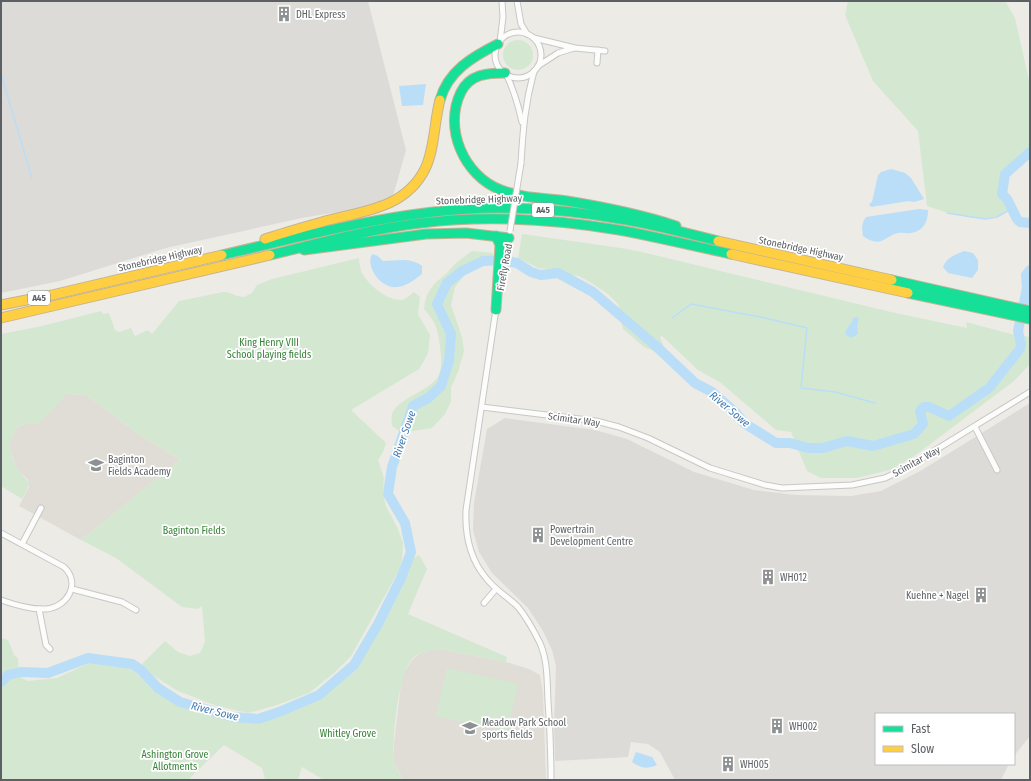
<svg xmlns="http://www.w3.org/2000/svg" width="1031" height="781" viewBox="0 0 1031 781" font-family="'Fira Sans Condensed',sans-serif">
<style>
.industrial{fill:#dddbd7}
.education{fill:#dfddd6}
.green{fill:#d4e8d1}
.water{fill:#badef7}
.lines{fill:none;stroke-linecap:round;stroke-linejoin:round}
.stream{stroke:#badef7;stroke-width:1.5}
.river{stroke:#badef7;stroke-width:10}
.street-casing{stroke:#c7c7c7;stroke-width:7}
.fast-casing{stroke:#c4b393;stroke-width:11}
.slow-casing{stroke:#c4b393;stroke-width:11}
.street{stroke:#fcfcfb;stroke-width:5}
.fast{stroke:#16e098;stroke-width:9}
.slow{stroke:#ffcf43;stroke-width:9}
.street-bridge-casing{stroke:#c7c7c7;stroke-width:7;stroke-linecap:butt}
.street-bridge{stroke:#fcfcfb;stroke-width:5}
.labels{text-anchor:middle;stroke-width:3.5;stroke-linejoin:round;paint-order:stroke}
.shield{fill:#fff;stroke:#8d9092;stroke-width:1}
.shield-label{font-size:9px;font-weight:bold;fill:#5c6064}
.poi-label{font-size:10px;fill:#5c6064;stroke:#fff;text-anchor:start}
.street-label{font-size:10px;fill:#5c6064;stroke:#fff}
.park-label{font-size:10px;fill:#358236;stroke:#fff}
.water-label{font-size:11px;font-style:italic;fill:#417ab0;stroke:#fff}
</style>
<rect width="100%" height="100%" fill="#ecebe6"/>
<g class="industrial">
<path d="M 1,1 L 368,1 L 406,150 L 391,203 L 302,218 L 166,248 L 60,281 L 1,293 Z"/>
<path d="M 1030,403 L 1030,736 L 1014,756 L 1014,714 L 876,714 L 876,764 L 1009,764 L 1001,780 L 675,780 L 660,752 L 648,744 L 631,742 L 628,757 L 555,761 L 554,726 L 556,666 L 552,650 L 543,631 L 528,608 L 492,573 L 479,552 L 473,530 L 474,503 L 487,429 L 505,418 L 595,430 L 627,439 L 694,472 L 754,490 L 795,495 L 851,496 L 881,491 L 922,470 Z"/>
</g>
<g class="education">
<path d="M 66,394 L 86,395 L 137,433 L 180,460 L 81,540 L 19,506 L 29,487 L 28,480 L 17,469 L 8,445 L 17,427 L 26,424 L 38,424 Z"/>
<path d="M 439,649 L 506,662 L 529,669 L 540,675 L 543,693 L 546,780 L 403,780 L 394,762 L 394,744 L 401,684 L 405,671 L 412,660 L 419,654 L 429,650 Z"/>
</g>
<g class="green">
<path d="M 848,1 L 1005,1 L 1015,18 L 1030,85 L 1030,152 C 1022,158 1008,166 1005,175 C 1003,181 1002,188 1002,194 L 1007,199 L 1011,209 C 1007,212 1002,215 997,216 C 979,223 944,212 927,206 L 918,131 L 873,81 L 845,15 Z"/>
<circle cx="518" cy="55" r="15"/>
<path d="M 522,234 L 621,248 L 642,252 L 891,312 L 967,328 L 966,322 L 1011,334 L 1030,337 L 1030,364 L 1014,381 L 913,457 L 890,470 L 856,478 L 821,478 L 807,471 L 791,432 L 776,430 L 721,383 L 698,370 L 662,336 L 660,337 L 663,345 L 658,353 L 644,347 L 623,329 L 621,322 L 621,311 L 618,304 L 608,294 L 593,284 L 579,276 L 568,275 L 559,270 L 538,268 L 518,258 Z"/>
<path d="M 472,251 L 493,253 L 492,258 L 481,263 L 465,274 L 455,287 L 451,305 L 462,337 L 464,351 L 458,372 L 451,387 L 451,401 L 445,414 L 432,428 L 412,431 L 398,430 L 392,426 C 392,423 391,417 392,414 C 399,396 436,390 440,372 C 442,365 441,355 440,347 C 438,328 436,323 424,309 C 425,292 434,283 446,274 C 450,270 453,266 457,262 C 462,258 467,255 472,251 Z"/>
<path d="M 359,258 C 359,262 360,267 361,271 C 366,283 387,301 401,300 C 406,300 410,295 414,292 L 420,297 L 418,314 L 430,335 L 428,353 L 424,361 L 419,369 L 351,410 L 386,443 L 383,452 L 378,460 L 384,478 L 383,494 L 386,506 L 397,527 L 403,543 L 402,560 L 397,574 L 351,656 L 334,673 L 309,693 L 274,706 L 248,713 L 217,706 L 178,691 L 154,676 L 142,664 L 165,641 L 178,652 L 190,656 L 200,653 L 205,642 L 202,606 L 198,609 L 182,607 L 116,558 L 81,540 L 180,460 L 137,433 L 86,395 L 67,394 L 38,424 L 26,424 L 17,427 L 9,445 C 11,452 13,462 18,469 C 28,485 34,478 22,499 L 1,486 L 1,334 L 42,326 L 101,311 L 103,314 L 109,313 L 115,330 L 119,332 L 131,328 L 135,336 L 148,330 L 152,334 L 179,301 L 223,292 L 227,292 L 237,296 L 244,297 L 252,293 L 257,285 L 272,279 Z"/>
<path d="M 419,555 L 427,569 L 408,614 L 507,657 L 506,662 L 439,649 C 429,650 418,652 411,660 C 398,677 392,739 394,760 C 395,767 400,774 403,780 L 324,780 L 302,767 L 298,780 L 265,780 L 262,768 L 224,745 L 188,780 L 1,780 L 1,638 L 8,640 L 14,655 L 18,658 L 19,677 L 28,681 L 57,678 L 89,663 L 127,668 L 135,672 L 155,690 L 178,706 L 237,722 L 259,721 L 272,718 L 320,697 L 355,667 L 371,645 L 410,560 Z"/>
<path d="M 447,668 L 518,684 L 507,731 L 436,716 Z"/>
</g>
<g class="water">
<path d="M 426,84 L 423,105 L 402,106 L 399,86 Z"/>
<path d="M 891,169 L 905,173 L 911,178 L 924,199 L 914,202 L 909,201 L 871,207 L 869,204 L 872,202 L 878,175 L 881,172 Z"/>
<path d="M 919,209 L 928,210 C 928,221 924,231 911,233 C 907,234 902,232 898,233 C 884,236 882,249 863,236 C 862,229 861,224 866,217 Z"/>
<path d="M 964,251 L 973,253 L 978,260 L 978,270 L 972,278 L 948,273 L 943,267 C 947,257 955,255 964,251 Z"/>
<path d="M 372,254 L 378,256 L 383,261 C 397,261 410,257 422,266 L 422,274 C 414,280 407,286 397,287 C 382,289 365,268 372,254 Z"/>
<path d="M 857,317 L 859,319 L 857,325 L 858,334 L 851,338 L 845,334 C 846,327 852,325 853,318 Z"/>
<path d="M 636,752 L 652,757 L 657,765 C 647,769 642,769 632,762 Z"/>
</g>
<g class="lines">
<g class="stream">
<path d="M 1,74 L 32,178"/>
<path d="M 947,213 L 985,219 L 997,217 L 1011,209"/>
<path d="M 672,318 L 691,304 L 765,318 L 807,328 L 801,388 L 835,392 L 875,403"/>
</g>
<g class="river">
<path d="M 1030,152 L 1005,174 L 1002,194 L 1007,199 L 1017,219 L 1020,222 L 1030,223"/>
<path d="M 1,682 L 8,675 L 21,672 L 48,673 L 88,658 L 132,664 L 141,670 L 158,688 L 180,702 L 233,717 L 258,719 L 279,712 L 319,695 L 354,665 L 378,624 L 401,578 L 411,552 L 405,523 L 388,494 L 392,467 L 413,406 L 428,398 L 441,386 L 449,361 L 451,334 L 437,304 L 447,283 L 462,271 L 483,261 L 502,260 L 517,263 L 531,272 L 541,275 L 558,273 L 593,292 L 656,346 L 695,383 L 712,392 L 736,413 L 744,423 L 776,443 L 790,443 L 808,448 L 823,448 L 847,441 L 873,446 L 914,434 L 923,424 L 920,411 L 924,407 L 929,407 L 949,416 L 989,388 L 1020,349 L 1021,344 L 1018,331 L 1027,288 L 1026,275 L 1030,270"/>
</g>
<defs>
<g id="street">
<path d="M 517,1 L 521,24 L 527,34"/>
<circle cx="518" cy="55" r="23"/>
<path d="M 534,38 L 575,48 L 605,51"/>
<path d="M 500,42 L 503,17 L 502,1"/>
<path d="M 597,63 L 598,50"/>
<path d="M 538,66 L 558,53 L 574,48"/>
<path d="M 506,74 C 514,90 518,104 522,122"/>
<path d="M 521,163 C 523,129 525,104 534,71"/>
<path d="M 500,287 L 509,236"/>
<path d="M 496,309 L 466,510 C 465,534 470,559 486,578 C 495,590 508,597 518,607 C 527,618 534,631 540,643 C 548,662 547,681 548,701 C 550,727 551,754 551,780"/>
<path d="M 482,407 L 596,421 L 619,427 L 648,438 L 710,468 L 765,485 L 782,488 L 852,485 L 885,478 L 908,467 L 1030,392"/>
<path d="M 975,427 L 997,470"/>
<path d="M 1,533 L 64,567 C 81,583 68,607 46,609 C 31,610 15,605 1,600"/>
<path d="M 22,544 L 41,508"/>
<path d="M 72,589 L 122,602 L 136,610"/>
<path d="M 484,603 L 496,589"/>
<path d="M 39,609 L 46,645 L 50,649"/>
</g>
<g id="fast">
<path d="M 505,73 C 487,73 470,74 461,92 C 443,128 464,176 501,190 C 522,198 545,198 567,201 C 604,207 640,214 676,226"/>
<path d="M 440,100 C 448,71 472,57 498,44"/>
<path d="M 496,236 L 500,245 L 496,310"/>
<path d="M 304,250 L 426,234 L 466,233 L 509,238"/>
<path d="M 222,255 C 313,234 402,209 496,208 C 537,208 580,212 620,219 C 653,224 685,233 718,241"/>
<path d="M 270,255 C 320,243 370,229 421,223 C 486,215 554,219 619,230 C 657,237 694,246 731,254"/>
<path d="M 892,280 L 1030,311"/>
<path d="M 908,293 L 1030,319"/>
</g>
<g id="slow">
<path d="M 265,239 C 286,232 308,226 329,220 C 366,211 406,207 425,169 C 435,148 434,122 440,100"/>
<path d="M 718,241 L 892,280"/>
<path d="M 731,254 L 908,293"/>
<path d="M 1,305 L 52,295 L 222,255"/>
<path d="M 1,318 L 270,255"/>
</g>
</defs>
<use href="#street" class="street-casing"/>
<use href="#fast" class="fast-casing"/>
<use href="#slow" class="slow-casing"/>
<use href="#street" class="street"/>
<use href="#fast" class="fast"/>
<use href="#slow" class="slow"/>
<defs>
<path id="street-bridge" d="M 510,231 L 521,163"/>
</defs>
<use href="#street-bridge" class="street-bridge-casing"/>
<use href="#street-bridge" class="street-bridge"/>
</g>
<defs>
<symbol id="building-bare" viewBox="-9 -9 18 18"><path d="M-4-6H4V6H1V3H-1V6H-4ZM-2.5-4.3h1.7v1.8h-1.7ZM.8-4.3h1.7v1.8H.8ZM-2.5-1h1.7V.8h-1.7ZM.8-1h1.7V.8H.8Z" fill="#8e9192" stroke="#fff" stroke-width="2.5" paint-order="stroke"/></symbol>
<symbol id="school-bare" viewBox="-9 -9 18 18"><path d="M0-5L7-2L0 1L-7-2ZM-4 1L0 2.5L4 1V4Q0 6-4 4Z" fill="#8e9192" stroke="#fff" stroke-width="2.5" paint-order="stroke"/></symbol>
</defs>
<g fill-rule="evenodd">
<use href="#building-bare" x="273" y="3" width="22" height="22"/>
<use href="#school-bare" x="85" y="454" width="22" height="22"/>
<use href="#building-bare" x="527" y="524" width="22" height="22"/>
<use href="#building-bare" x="757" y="566" width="22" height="22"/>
<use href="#building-bare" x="970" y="584" width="22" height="22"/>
<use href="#building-bare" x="766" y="715" width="22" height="22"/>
<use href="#school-bare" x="459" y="717" width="22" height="22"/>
<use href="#building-bare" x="717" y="753" width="22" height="22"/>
</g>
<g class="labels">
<g class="shield">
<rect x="532" y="203" width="22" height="14" rx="3"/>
<rect x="28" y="291" width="22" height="14" rx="3"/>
</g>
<g class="shield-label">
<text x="543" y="213">A45</text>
<text x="39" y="301">A45</text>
</g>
<g class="poi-label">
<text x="296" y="18">DHL Express</text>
<text x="108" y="463">Baginton<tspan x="108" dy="12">Fields Academy</tspan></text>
<text x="550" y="533">Powertrain<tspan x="550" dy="12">Development Centre</tspan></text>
<text x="780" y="581">WH012</text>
<text x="969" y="599" text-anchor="end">Kuehne + Nagel</text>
<text x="482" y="726">Meadow Park School<tspan x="482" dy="12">sports fields</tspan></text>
<text x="789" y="730">WH002</text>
<text x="740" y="768">WH005</text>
</g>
<g class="street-label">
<text transform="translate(479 199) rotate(-2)" y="4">Stonebridge Highway</text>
<text transform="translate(801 248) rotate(12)" y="4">Stonebridge Highway</text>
<text transform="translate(160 258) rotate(-13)" y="4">Stonebridge Highway</text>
<text transform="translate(504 267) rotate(-80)" y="4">Firefly Road</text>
<text transform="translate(574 419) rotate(8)" y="4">Scimitar Way</text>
<text transform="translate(916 461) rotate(-29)" y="4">Scimitar Way</text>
</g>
<g class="park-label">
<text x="269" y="346">King Henry VIII<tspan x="269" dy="12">School playing fields</tspan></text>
<text x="194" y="534">Baginton Fields</text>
<text x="348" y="737">Whitley Grove</text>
<text x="175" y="758">Ashington Grove<tspan x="175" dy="12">Allotments</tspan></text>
</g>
<g class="water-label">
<text transform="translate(730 409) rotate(40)" y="4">River Sowe</text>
<text transform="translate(404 434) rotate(-71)" y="4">River Sowe</text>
<text transform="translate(215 711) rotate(14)" y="4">River Sowe</text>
</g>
</g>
<rect width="1031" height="781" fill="none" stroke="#5c6064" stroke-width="4"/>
<rect x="875" y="713" width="140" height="52" fill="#ffffff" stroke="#bebfc1"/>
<rect x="883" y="726" width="20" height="6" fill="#16e098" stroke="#bebfc1"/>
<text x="911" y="733" font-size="12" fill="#5c6064">Fast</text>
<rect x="883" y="746" width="20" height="6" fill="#ffcf43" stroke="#bebfc1"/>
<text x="911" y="753" font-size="12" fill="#5c6064">Slow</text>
</svg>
